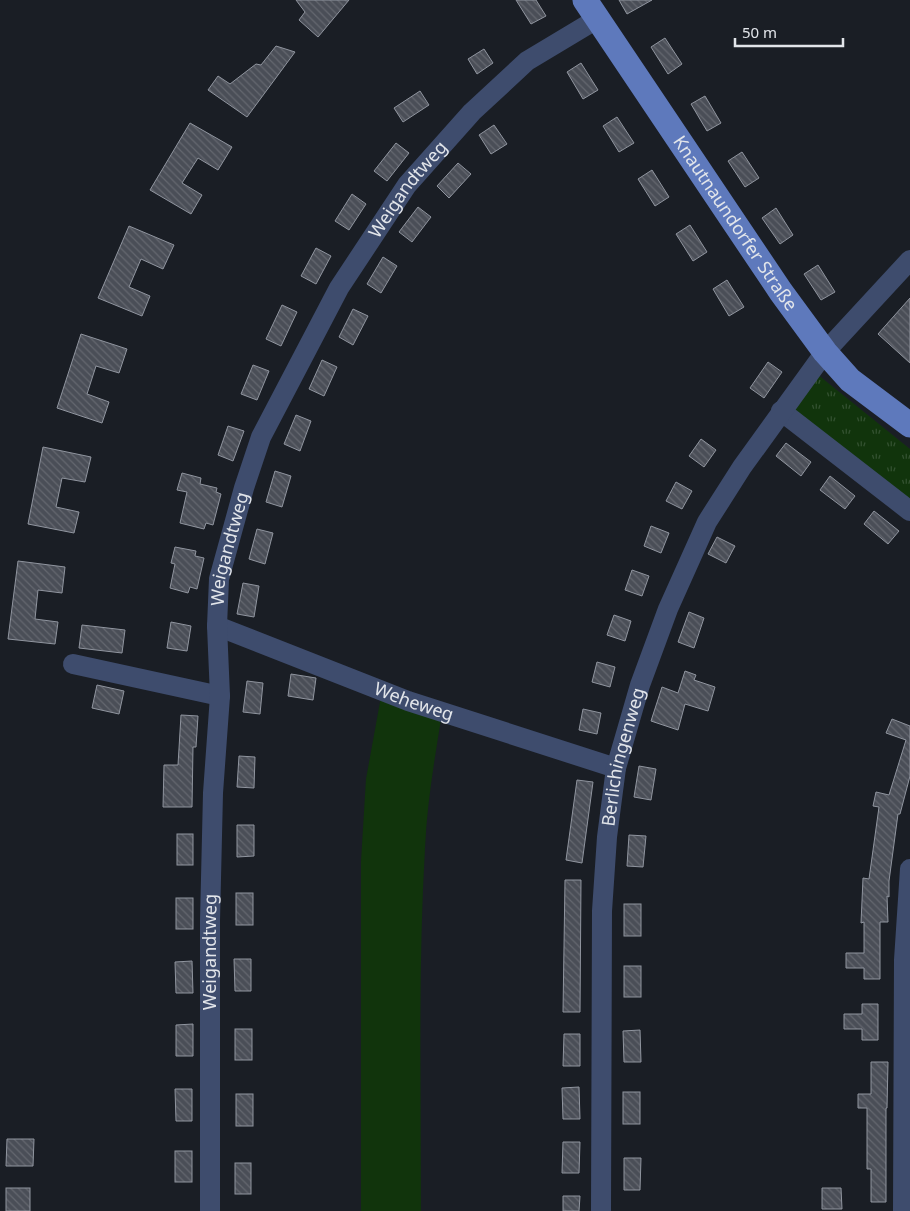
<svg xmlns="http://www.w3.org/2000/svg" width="910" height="1211" viewBox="0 0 910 1211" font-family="'Noto Sans',sans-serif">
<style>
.grass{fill:url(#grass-tufts)}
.green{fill:#11340c}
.building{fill:url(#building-back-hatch);stroke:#90959f}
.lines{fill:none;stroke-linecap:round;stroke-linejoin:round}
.minor{stroke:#3e4c6d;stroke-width:20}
.major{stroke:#5e79bc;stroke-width:25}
.labels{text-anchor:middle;stroke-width:4;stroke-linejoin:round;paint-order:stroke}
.street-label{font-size:18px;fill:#e2e5ea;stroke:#1a1e25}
</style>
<defs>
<pattern id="grass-tufts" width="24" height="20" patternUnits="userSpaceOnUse" patternTransform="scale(1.25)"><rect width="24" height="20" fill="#11340c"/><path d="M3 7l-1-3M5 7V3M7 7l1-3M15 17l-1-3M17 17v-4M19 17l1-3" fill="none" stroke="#335130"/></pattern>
<pattern id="building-back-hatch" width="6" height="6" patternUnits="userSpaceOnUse" patternTransform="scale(1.25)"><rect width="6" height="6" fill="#4a4e57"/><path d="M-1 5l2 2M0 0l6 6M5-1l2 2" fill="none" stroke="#64676f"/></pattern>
</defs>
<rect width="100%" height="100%" fill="#1a1e25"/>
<path class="grass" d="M 817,374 L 910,449 L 910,502 L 790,409 Z"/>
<path class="green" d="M 382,691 L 442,713 C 435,757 427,802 425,848 C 418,969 421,1090 421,1211 L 361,1211 L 361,861 L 366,779 Z"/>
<g class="building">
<path d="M 296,0 L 349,0 L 318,37 L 299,20 L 305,12 Z"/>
<path d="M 516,0 L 536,0 L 546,16 L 531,24 Z"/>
<path d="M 619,0 L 652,0 L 627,14 Z"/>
<path d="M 665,38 L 682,64 L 668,74 L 651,47 Z"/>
<path d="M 276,46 L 295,52 L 247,117 L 208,90 L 218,76 L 230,84 L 256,64 L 261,65 Z"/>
<path d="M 484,49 L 493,63 L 477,74 L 468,59 Z"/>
<path d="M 581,63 L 598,90 L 583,99 L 567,72 Z"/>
<path d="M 420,91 L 429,105 L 403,122 L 394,108 Z"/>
<path d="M 705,96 L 721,123 L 707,131 L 691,104 Z"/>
<path d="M 617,117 L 634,143 L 619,152 L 603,126 Z"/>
<path d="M 190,123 L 232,147 L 218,170 L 198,158 L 182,183 L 202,195 L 191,214 L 150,190 Z"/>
<path d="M 494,125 L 507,144 L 491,154 L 479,135 Z"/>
<path d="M 396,143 L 409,153 L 387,181 L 374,171 Z"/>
<path d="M 742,152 L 759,178 L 745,187 L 728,161 Z"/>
<path d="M 458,163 L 471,174 L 449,198 L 437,186 Z"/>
<path d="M 652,170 L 669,197 L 655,206 L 638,179 Z"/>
<path d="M 352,194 L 366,204 L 349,230 L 335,221 Z"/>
<path d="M 418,207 L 431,217 L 412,242 L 399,232 Z"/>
<path d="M 776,208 L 793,235 L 780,244 L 762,218 Z"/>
<path d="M 690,225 L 707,252 L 693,261 L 676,234 Z"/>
<path d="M 129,226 L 174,245 L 163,269 L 141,259 L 129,287 L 150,296 L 142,316 L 98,298 Z"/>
<path d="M 316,248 L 331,256 L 316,284 L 301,276 Z"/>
<path d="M 383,257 L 397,266 L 381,293 L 367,284 Z"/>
<path d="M 818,265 L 835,292 L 821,300 L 804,274 Z"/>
<path d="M 727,280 L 744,307 L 729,316 L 713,289 Z"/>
<path d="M 910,298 L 910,363 L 878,334 Z"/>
<path d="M 282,305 L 297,312 L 281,346 L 266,339 Z"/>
<path d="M 353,309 L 368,316 L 353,345 L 339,337 Z"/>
<path d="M 81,334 L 127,349 L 119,373 L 96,366 L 87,394 L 109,402 L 102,423 L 57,408 Z"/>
<path d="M 322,360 L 337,367 L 324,396 L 309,389 Z"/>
<path d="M 768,362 L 782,372 L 764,398 L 750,388 Z"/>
<path d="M 253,365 L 269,371 L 257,400 L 241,394 Z"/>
<path d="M 296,415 L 311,421 L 300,451 L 284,444 Z"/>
<path d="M 228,426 L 244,431 L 233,461 L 218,455 Z"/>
<path d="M 701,439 L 716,450 L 704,467 L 689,456 Z"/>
<path d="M 786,443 L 811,462 L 801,476 L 776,456 Z"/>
<path d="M 43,447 L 91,457 L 85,482 L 62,478 L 56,507 L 79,512 L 74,533 L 28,524 Z"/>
<path d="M 275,471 L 291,476 L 282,507 L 266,502 Z"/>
<path d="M 182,473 L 201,478 L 200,484 L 217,488 L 216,492 L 221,494 L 213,525 L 206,523 L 204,529 L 180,523 L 187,492 L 177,490 Z"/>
<path d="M 830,476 L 855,496 L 845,509 L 820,490 Z"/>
<path d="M 676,482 L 692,491 L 682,509 L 666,501 Z"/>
<path d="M 874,511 L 899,531 L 888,544 L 864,524 Z"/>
<path d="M 651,526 L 669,533 L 661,553 L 644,546 Z"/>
<path d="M 257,529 L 273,533 L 265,564 L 249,559 Z"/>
<path d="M 717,537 L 735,546 L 726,563 L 708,554 Z"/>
<path d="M 175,547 L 196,551 L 195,556 L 204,558 L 197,589 L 190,587 L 188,593 L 170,588 L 175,564 L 171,563 Z"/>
<path d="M 18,561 L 65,567 L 62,593 L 38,590 L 35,619 L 58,622 L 55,644 L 8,639 Z"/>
<path d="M 632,570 L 649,576 L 642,596 L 625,590 Z"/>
<path d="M 243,583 L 259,586 L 254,617 L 237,614 Z"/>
<path d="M 689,612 L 704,618 L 694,648 L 678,642 Z"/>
<path d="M 614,615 L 631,621 L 625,641 L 607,635 Z"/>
<path d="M 171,622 L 191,626 L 187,651 L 167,648 Z"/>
<path d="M 82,625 L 125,630 L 122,653 L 79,648 Z"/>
<path d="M 597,662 L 615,667 L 610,687 L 592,682 Z"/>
<path d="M 685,671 L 696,675 L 694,680 L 715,687 L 708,711 L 685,704 L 678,730 L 651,721 L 662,687 L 678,693 Z"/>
<path d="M 291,674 L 316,678 L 313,700 L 288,696 Z"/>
<path d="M 247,681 L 263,683 L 260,714 L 243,712 Z"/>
<path d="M 97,685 L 124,691 L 119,714 L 92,708 Z"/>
<path d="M 583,709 L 601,713 L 597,734 L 579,730 Z"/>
<path d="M 181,715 L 198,716 L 196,747 L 193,747 L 192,807 L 163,807 L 164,765 L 178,765 Z"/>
<path d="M 892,719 L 910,726 L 910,776 L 900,814 L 898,814 L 889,881 L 889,897 L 887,896 L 888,922 L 880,922 L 880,979 L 864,979 L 864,968 L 846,968 L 846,953 L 864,953 L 864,922 L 861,923 L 863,878 L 869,879 L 879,807 L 873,806 L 876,792 L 889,795 L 906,740 L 886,733 Z"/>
<path d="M 239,756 L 255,757 L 254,788 L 237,787 Z"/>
<path d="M 639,766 L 656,769 L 651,800 L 634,797 Z"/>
<path d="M 577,780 L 593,782 L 582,863 L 566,860 Z"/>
<path d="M 237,825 L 254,825 L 254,856 L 237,857 Z"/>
<rect x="177" y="834" width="16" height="31"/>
<path d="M 629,835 L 646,836 L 643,867 L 627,866 Z"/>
<path d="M 565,880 L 581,880 L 580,1012 L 563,1012 Z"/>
<rect x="236" y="893" width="17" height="32"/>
<rect x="176" y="898" width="17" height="31"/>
<rect x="624" y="904" width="17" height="32"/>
<path d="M 234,959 L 251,959 L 251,991 L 235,991 Z"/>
<path d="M 192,961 L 193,993 L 176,993 L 175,962 Z"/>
<rect x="624" y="966" width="17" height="31"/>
<path d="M 862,1004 L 878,1004 L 878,1040 L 862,1040 L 862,1029 L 844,1029 L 844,1014 L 862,1014 Z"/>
<path d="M 193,1024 L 193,1056 L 176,1056 L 176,1025 Z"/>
<rect x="235" y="1029" width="17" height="31"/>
<path d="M 640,1030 L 641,1062 L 624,1062 L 623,1031 Z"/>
<path d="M 564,1034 L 580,1034 L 580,1066 L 563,1066 Z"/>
<path d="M 871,1062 L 888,1062 L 887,1108 L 886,1108 L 886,1202 L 871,1202 L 871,1169 L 867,1169 L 867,1108 L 858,1108 L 858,1094 L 871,1094 Z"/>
<path d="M 579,1087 L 580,1119 L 563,1119 L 562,1088 Z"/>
<path d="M 175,1089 L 192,1089 L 192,1121 L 176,1121 Z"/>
<rect x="623" y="1092" width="17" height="32"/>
<rect x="236" y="1094" width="17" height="32"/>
<path d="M 7,1139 L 34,1139 L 33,1166 L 6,1166 Z"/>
<path d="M 563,1142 L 580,1142 L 579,1173 L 562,1173 Z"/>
<rect x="175" y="1151" width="17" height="31"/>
<path d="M 624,1158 L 641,1158 L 640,1190 L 624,1190 Z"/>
<rect x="235" y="1163" width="16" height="31"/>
<rect x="6" y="1188" width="24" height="23"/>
<path d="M 822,1188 L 841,1188 L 842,1209 L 822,1209 Z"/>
<path d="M 563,1196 L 580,1196 L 579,1211 L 563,1211 Z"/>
</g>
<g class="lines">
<g class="minor">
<path d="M 781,411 L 910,511"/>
<path id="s1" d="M 217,626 L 408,701 L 616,768"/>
<path d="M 73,664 L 220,696"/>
<path id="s2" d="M 210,1211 L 210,921 L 213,793 L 220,696 L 217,626 L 219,579 L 244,488 L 261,437 L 339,288 L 407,185 L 472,112 L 527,61 L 597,19"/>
<path id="s3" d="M 601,1211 L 602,911 L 607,837 L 616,768 L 640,685 L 668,609 L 707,522 L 742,467 L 825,352 L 910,260"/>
<path d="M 903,1211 L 904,960 L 910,869"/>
</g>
<path class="major" id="s4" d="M 585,0 L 781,292 L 825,352 L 850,380 L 910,425"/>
</g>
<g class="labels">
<g class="street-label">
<text dy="6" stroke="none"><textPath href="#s2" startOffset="1069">Weigandtweg</textPath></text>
<text dy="6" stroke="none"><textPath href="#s4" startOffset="269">Knautnaundorfer Straße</textPath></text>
<text dy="6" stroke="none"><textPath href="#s2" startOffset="664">Weigandtweg</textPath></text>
<text dy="6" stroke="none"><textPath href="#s1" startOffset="211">Weheweg</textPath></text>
<text dy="6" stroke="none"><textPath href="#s3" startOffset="456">Berlichingenweg</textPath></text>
<text dy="6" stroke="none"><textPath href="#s2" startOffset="259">Weigandtweg</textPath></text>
</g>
</g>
<path d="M735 38v8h108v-8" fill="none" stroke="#e2e5ea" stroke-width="2.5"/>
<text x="742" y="38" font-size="15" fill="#e2e5ea" stroke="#1a1e25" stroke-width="4" paint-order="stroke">50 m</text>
</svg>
